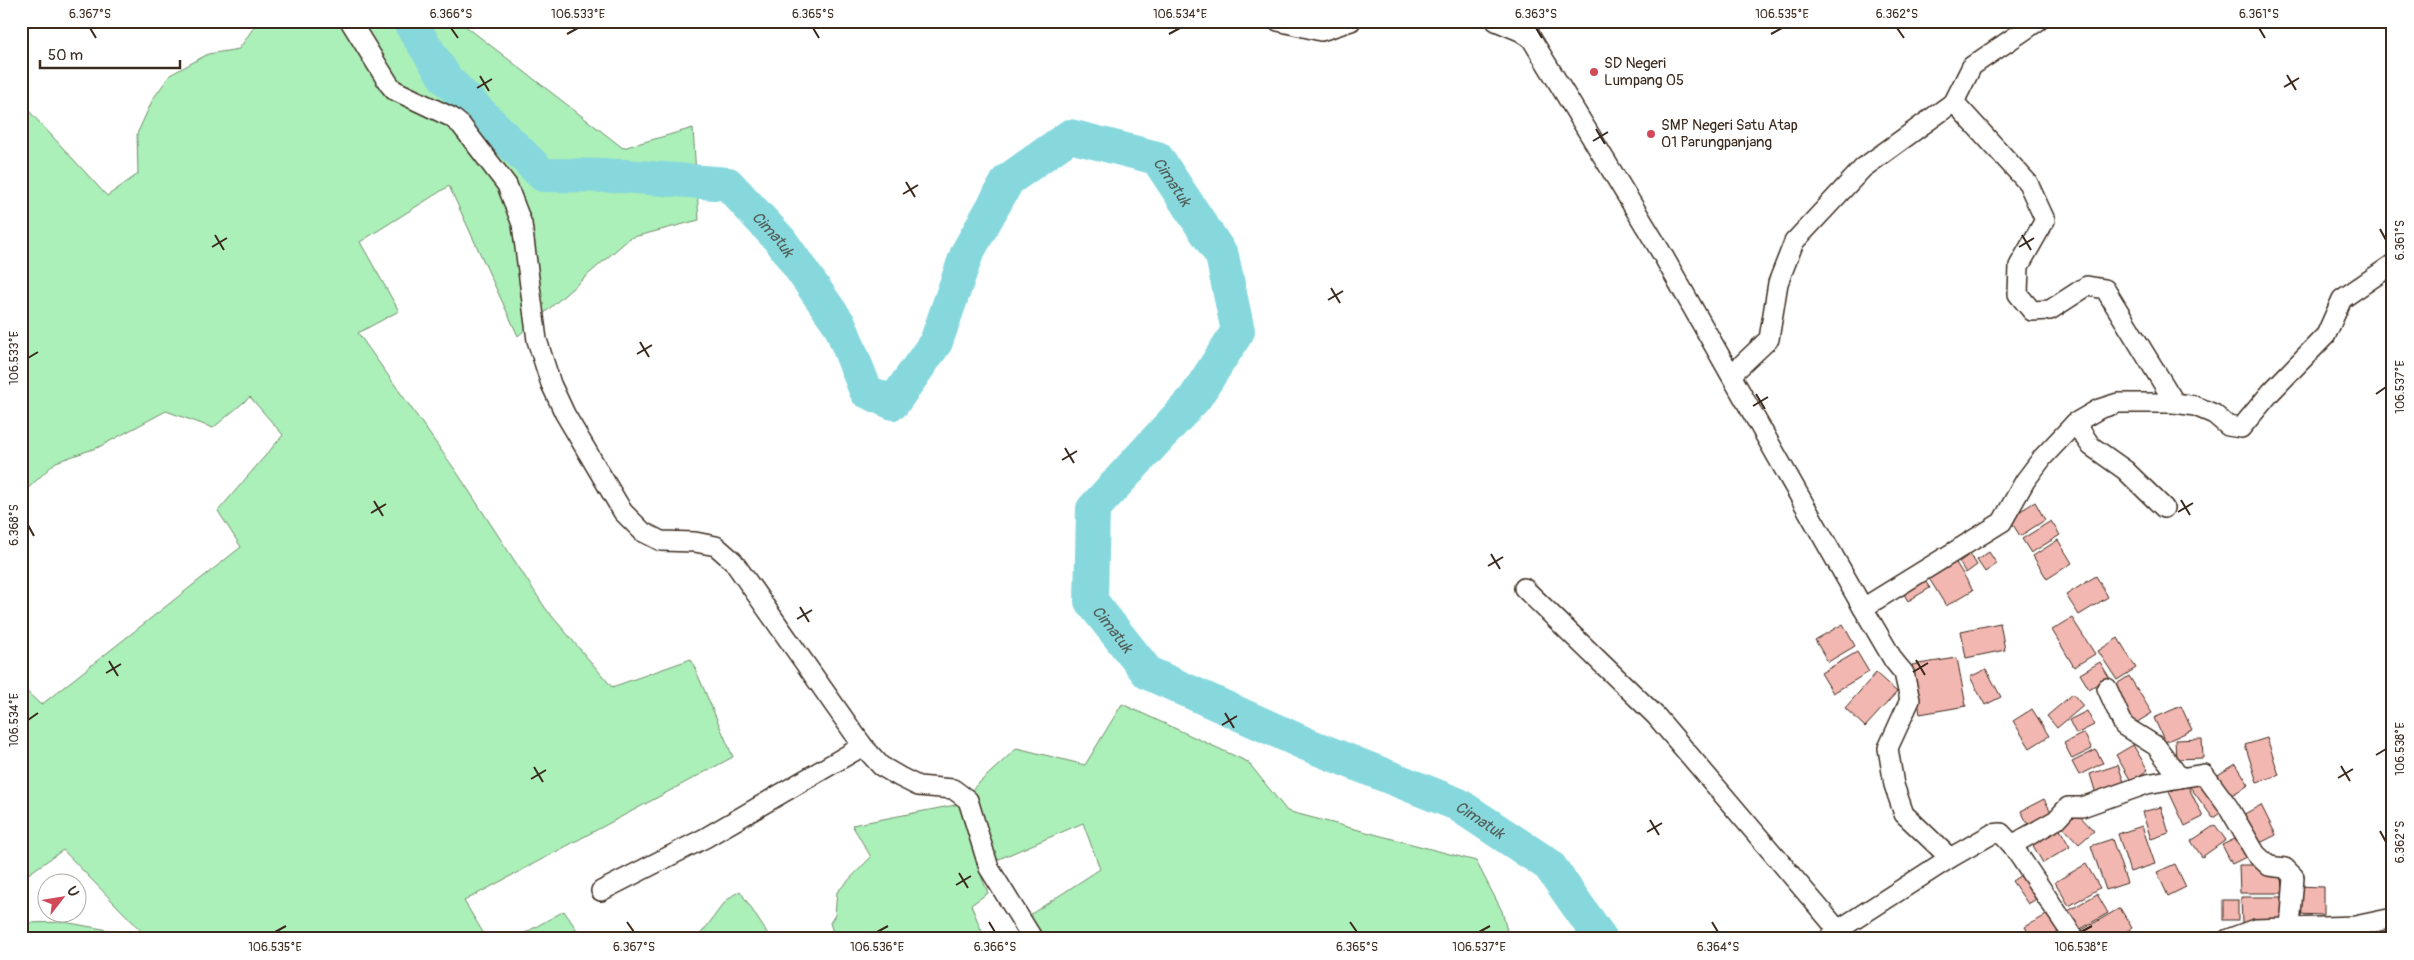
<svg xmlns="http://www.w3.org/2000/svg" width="2414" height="960" viewBox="0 0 2414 960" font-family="Pangolin,sans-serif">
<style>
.green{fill:#abefb9;stroke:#738c6c}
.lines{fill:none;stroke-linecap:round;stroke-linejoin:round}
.river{stroke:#87d8dd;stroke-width:34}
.building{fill:#f2b7b1;stroke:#3b2a1e}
.minor-casing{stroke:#3b2a1e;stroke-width:22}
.minor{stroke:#fff;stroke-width:19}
.ticks{fill:none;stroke:#3b2a1e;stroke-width:2}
.poi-dot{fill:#d1495b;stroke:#fff;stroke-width:2}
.labels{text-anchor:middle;stroke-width:4;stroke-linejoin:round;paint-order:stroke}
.poi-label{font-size:15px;fill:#3b2a1e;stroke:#fff;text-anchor:start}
.water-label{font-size:16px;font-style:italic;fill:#525e57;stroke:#fff}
.neatline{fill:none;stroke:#3b2a1e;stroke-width:2}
.ticks-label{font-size:12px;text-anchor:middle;fill:#3b2a1e}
</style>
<rect width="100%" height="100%" fill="#fff"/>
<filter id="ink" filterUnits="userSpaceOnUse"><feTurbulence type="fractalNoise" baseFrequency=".02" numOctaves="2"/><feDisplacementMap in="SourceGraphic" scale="10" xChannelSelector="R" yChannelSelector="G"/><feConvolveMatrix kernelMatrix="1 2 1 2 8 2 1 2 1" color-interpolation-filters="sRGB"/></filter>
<g filter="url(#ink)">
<g class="green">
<path d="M 258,21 L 459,21 L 623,148 L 693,128 L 699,220 L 630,238 L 518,336 L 449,186 L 360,242 L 399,311 L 358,333 L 458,474 L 546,609 L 612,687 L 691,659 L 733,757 L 464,901 L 487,939 L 21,939 L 21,917 L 27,923 L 64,922 L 147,937 L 63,850 L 21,879 L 21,686 L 41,705 L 241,547 L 218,511 L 283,435 L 250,397 L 213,428 L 166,411 L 99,447 L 56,462 L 21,495 L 21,95 L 30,112 L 107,196 L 138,174 L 137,134 L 153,99 L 170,75 L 208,54 L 239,49 Z"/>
<path d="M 1122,704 L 1248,762 L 1287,811 L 1476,861 L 1502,911 L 1509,939 L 1037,939 L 1025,918 L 1100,869 L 1083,823 L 978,868 L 988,893 L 971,905 L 985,939 L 835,939 L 830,923 L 835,915 L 837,892 L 871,857 L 852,825 L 955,805 L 1017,748 L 1085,765 Z"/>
<path d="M 740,891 L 771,939 L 695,939 C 713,924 719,901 740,891 Z"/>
<path d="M 564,911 L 583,939 L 514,939 Z"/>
</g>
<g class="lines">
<path class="river" id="s1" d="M 409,21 L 446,79 L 543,175 L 624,176 L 728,184 L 781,241 L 840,325 L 866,391 L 893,403 L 936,342 L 967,253 L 1008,180 L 1070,136 L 1157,158 L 1222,256 L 1238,331 L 1195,398 L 1093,509 L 1091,601 L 1148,673 L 1306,744 L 1457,804 L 1549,865 L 1601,939"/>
</g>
<g class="building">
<path d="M 2035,502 L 2045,520 L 2020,536 L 2009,518 Z"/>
<path d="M 2051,521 L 2060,535 L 2031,553 L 2022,539 Z"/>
<path d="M 2058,540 L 2072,563 L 2047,579 L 2033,556 Z"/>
<path d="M 1989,552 L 1997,564 L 1985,572 L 1977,560 Z"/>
<path d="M 1970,554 L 1977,565 L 1966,573 L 1959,562 Z"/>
<path d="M 1953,558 L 1973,590 L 1946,606 L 1927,575 Z"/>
<path d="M 2096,576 L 2108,597 L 2079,615 L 2066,595 Z"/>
<path d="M 1923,578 L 1930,588 L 1908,601 L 1902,591 Z"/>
<path d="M 2072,618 L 2095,654 L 2074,667 L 2052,630 Z"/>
<path d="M 2000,623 L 2005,650 L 1966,658 L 1961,631 Z"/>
<path d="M 1843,624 L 1855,646 L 1828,662 L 1815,640 Z"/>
<path d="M 2118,638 L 2136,668 L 2117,680 L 2098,651 Z"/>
<path d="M 1857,652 L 1869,672 L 1833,693 L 1821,673 Z"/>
<path d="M 1957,658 L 1966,706 L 1920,714 L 1912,665 Z"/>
<path d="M 2100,662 L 2109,677 L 2089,689 L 2080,674 Z"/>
<path d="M 1986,669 L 2001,697 L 1985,705 L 1970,677 Z"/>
<path d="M 1876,673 L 1897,692 L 1865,727 L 1845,708 Z"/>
<path d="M 2129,676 L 2152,713 L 2131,726 L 2109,689 Z"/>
<path d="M 2073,694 L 2083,706 L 2057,728 L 2047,716 Z"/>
<path d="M 2181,706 L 2192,730 L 2165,742 L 2154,718 Z"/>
<path d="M 2032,709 L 2049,736 L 2030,748 L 2013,721 Z"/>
<path d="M 2087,711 L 2094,725 L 2076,734 L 2069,720 Z"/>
<path d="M 2084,733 L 2092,749 L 2072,759 L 2064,743 Z"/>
<path d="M 2267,738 L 2279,775 L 2257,782 L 2245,745 Z"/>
<path d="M 2202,739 L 2203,758 L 2176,759 L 2175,740 Z"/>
<path d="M 2133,745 L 2148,770 L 2131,781 L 2116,755 Z"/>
<path d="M 2096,750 L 2103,763 L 2079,775 L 2072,762 Z"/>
<path d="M 2236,764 L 2249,785 L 2228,797 L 2216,776 Z"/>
<path d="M 2118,765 L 2125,785 L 2096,794 L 2090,774 Z"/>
<path d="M 2203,778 L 2226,809 L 2213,818 L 2190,787 Z"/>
<path d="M 2187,784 L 2203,817 L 2185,826 L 2169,792 Z"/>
<path d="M 2044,799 L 2055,819 L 2032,832 L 2021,811 Z"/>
<path d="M 2261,805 L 2276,835 L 2254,846 L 2239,817 Z"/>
<path d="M 2161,807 L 2169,833 L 2151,839 L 2142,812 Z"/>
<path d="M 2075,811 L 2094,831 L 2079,844 L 2060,824 Z"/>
<path d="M 2215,825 L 2226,840 L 2202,857 L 2191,841 Z"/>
<path d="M 2058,826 L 2070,847 L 2043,863 L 2031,842 Z"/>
<path d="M 2142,826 L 2155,864 L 2130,872 L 2118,834 Z"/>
<path d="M 2237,838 L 2246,857 L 2232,864 L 2222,845 Z"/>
<path d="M 2112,839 L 2127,883 L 2106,890 L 2091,846 Z"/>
<path d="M 2086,864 L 2100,888 L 2069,906 L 2055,882 Z"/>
<path d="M 2175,864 L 2186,887 L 2168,896 L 2157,872 Z"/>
<path d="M 2239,865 L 2267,865 L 2282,871 L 2283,893 L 2240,893 Z"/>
<path d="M 2027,871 L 2043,895 L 2028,904 L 2012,881 Z"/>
<path d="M 2296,886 L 2324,887 L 2324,915 L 2295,914 Z"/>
<path d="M 2097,894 L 2108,913 L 2079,930 L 2068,911 Z"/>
<path d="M 2241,897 L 2286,897 L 2286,923 L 2242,923 Z"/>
<rect x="2223" y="900" width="15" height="20"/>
<path d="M 2120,908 L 2132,928 L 2114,939 L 2087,939 L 2082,930 Z"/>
<path d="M 2050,913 L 2060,931 L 2046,939 L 2032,939 L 2025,927 Z"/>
<path d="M 2299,932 L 2300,939 L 2255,939 L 2255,935 Z"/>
</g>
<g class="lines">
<defs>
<g id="minor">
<path d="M 350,21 L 389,84 L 394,90 L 451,117 L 461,125 L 507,185 L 522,224 L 537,340 L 551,384 L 565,414 L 623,512 L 643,532 L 661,541 L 695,542 L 716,546 L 733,561 L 863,746 L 881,766 L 900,777 L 918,786 L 953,789 L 968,800 L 989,868 L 1033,939"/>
<path d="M 1278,21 L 1321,31 L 1351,21"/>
<path d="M 1496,21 L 1520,31 L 1531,38"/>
<path d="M 1525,21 L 1531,38 L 1661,252 L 1863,608 L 1894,661 L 1904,673 L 1910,700 L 1888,748 L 1894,785 L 1904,814 L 1950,858"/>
<path d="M 1954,102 L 2028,183 L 2045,220 L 2019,266 L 2018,294 L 2032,311 L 2050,310 L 2087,286 L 2105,289 L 2175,403"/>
<path d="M 1731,375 L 1769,339 L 1778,283 L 1794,242 L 1863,168 L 1954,102 L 1972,66 L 2038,21"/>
<path d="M 2075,423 L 2091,446 L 2125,470 L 2164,508"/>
<path d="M 1524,588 L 1656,716 L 1838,930"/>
<path d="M 1863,608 L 2002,522 L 2025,481 L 2043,457 L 2075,423 L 2099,409 L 2118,403 L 2175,403 L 2195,406 L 2214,414 L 2228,426 L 2241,428 L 2271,392 L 2326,335 L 2342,299 L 2393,264"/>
<path d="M 2107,688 L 2124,726 L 2156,746 L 2180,778 L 2204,774 L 2229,808 L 2256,854 L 2269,866 L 2285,868 L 2294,877 L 2290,927"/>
<path d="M 2012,845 L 2056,820 L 2068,807 L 2082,807 L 2147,784 L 2180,778"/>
<path d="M 601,891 L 705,838 L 863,746"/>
<path d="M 1830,938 L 1838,930 L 1950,858 L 1992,834 L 2001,833 L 2012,845 L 2075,939"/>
<path d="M 2228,939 L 2255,929 L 2355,926 L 2393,918"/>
</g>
</defs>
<use href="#minor" class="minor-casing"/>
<use href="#minor" class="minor"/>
</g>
</g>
<path class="ticks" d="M 90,28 L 96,38M 451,28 L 458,38M 813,28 L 819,38M 1536,28 L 1542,38M 1897,28 L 1904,38M 2259,28 L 2265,38M 567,34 L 578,28M 1169,34 L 1180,28M 1771,34 L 1782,28M 2287,75 L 2296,90M 480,76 L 489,91M 2284,87 L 2299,78M 477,88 L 492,79M 1596,129 L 1605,144M 1593,141 L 1608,132M 906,182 L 915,197M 903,194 L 918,185M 2380,229 L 2386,240M 215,235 L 224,250M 2022,235 L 2031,250M 212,247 L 227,238M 2019,247 L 2034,238M 1331,288 L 1340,303M 1328,300 L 1343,291M 640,342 L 649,357M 637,354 L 652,345M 28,358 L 38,352M 1756,394 L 1765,409M 2376,394 L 2386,387M 1753,406 L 1768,397M 1065,448 L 1074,463M 1062,460 L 1077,451M 2181,500 L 2190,515M 374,501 L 383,516M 2178,512 L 2193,503M 371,513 L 386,504M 28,525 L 34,536M 1491,554 L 1500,569M 1488,566 L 1503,557M 800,607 L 809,622M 797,619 L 812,610M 1916,660 L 1925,675M 109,661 L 118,676M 1913,672 L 1928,663M 106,673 L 121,664M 1225,713 L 1234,728M 28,720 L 38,713M 1222,725 L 1237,716M 2376,755 L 2386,749M 2341,766 L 2350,781M 534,767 L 543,782M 2338,778 L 2353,769M 531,779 L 546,770M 1650,820 L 1659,835M 2380,831 L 2386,842M 1647,832 L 1662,823M 959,873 L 968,888M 956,885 L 971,876M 627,922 L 634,932M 989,922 L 995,932M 1350,922 L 1357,932M 1712,922 L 1718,932M 275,932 L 286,926M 877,932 L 888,926M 1479,932 L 1490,926M 2081,932 L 2092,926"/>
<g class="poi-dot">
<circle cx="1594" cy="72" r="5"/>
<circle cx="1651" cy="134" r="5"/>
</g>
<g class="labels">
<g class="poi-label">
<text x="1604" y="68">SD Negeri<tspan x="1604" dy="17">Lumpang 05</tspan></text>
<text x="1661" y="130">SMP Negeri Satu Atap<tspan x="1661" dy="17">01 Parungpanjang</tspan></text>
</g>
<g class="water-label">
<text dy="6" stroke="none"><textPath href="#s1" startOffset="1118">Cimatuk</textPath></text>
<text dy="6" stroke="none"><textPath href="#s1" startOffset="458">Cimatuk</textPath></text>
<text dy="6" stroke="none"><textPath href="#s1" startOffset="1642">Cimatuk</textPath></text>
<text dy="6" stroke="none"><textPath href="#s1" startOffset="2062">Cimatuk</textPath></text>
</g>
</g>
<rect width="2414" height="960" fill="none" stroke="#fff" stroke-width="55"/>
<g transform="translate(62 898) rotate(59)"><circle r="24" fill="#ffffff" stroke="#b1aaa5"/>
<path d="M0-4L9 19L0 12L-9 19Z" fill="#d1495b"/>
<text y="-8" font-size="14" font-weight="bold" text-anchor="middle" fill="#3b2a1e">U</text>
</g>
<path d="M40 60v8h140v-8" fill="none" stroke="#3b2a1e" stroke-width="2.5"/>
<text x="48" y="60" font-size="15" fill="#3b2a1e" stroke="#ffffff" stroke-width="4" paint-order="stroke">50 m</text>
<rect x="28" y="28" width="2358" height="904" class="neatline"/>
<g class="ticks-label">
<text x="90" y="18">6.367°S</text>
<text x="451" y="18">6.366°S</text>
<text x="578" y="18">106.533°E</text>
<text x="813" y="18">6.365°S</text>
<text x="1180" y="18">106.534°E</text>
<text x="1536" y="18">6.363°S</text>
<text x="1782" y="18">106.535°E</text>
<text x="1897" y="18">6.362°S</text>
<text x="2259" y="18">6.361°S</text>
<text transform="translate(2400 240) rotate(-90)" y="4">6.361°S</text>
<text transform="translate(14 358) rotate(-90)" y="4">106.533°E</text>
<text transform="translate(2400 387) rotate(-90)" y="4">106.537°E</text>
<text transform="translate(14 525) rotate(-90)" y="4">6.368°S</text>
<text transform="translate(14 720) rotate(-90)" y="4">106.534°E</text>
<text transform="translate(2400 749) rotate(-90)" y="4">106.538°E</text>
<text transform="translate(2400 842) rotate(-90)" y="4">6.362°S</text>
<text x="275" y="951">106.535°E</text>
<text x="634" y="951">6.367°S</text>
<text x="877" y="951">106.536°E</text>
<text x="995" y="951">6.366°S</text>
<text x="1357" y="951">6.365°S</text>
<text x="1479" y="951">106.537°E</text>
<text x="1718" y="951">6.364°S</text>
<text x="2081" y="951">106.538°E</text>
</g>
</svg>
